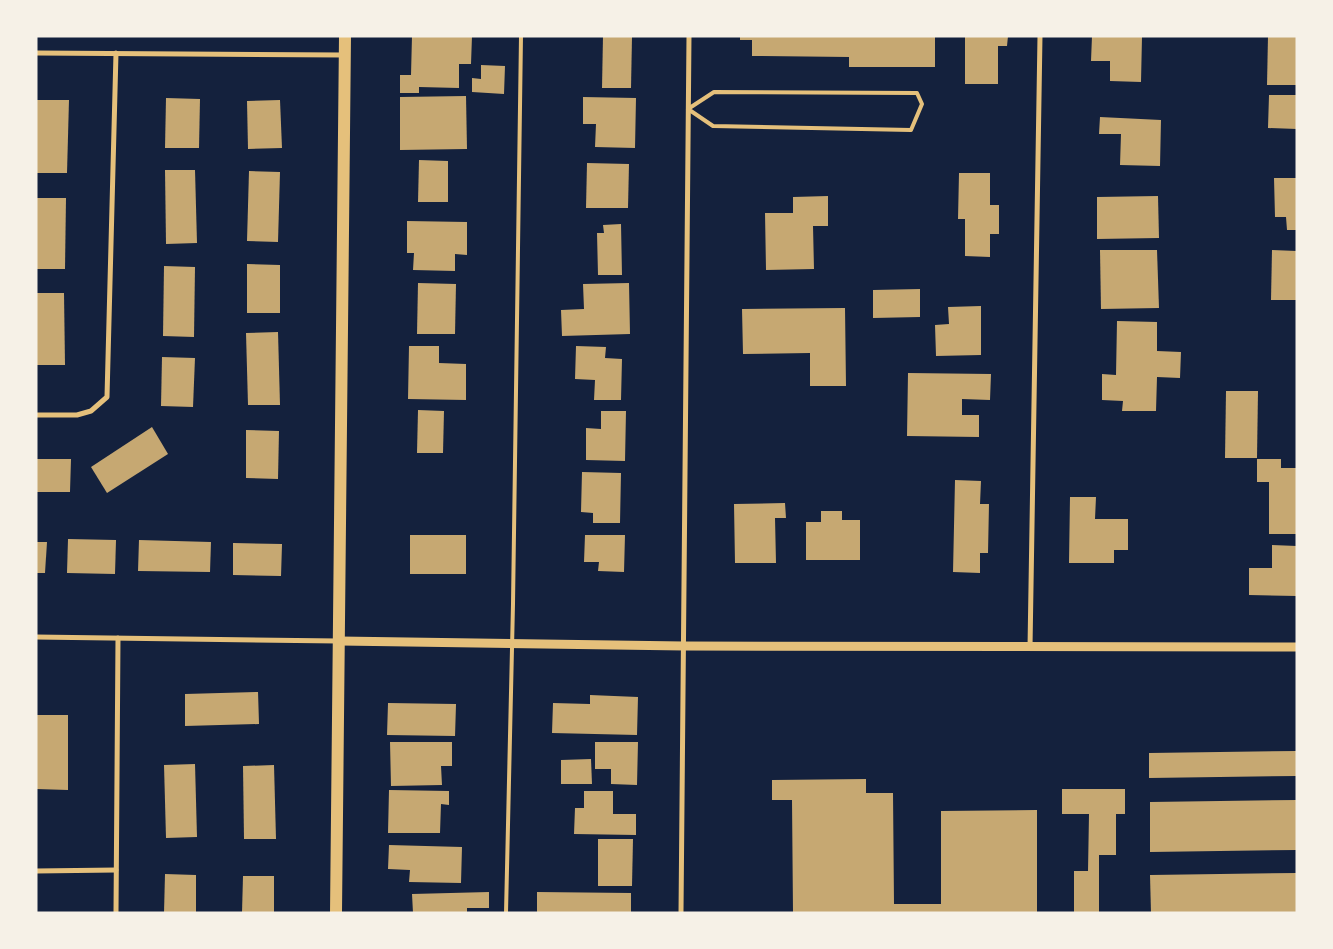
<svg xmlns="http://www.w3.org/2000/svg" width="1333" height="949" viewBox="0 0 1333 949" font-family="Raleway,sans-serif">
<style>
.building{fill:#c6a872}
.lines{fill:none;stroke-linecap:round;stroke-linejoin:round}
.service{stroke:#e5c07b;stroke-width:4}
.minor{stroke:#e5c07b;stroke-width:5}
.tertiary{stroke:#e5c07b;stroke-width:9}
.primary{stroke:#e5c07b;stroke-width:12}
</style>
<rect width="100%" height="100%" fill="#14213d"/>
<g class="building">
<path d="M 412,36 L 472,36 L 471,64 L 459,64 L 459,88 L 419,87 L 419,93 L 400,93 L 400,75 L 411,75 Z"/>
<path d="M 603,36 L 632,37 L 631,88 L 602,88 Z"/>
<path d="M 740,36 L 935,36 L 935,67 L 849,67 L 849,57 L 752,56 L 752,40 L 740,40 Z"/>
<path d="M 965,36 L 1008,36 L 1007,46 L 998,46 L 998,84 L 965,84 Z"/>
<path d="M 1092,36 L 1142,37 L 1141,82 L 1110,81 L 1110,61 L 1091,61 Z"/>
<path d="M 1268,36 L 1297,37 L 1297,85 L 1267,85 Z"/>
<path d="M 481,65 L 505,66 L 504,94 L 472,92 L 472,78 L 481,79 Z"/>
<path d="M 1269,95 L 1297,95 L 1297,129 L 1268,128 Z"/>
<path d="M 466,96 L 467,149 L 400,150 L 400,97 Z"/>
<path d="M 583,97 L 636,98 L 635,148 L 595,147 L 596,124 L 583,124 Z"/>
<path d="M 166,98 L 200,99 L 199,148 L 165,148 Z"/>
<path d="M 37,100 L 69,100 L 67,173 L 36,173 Z"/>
<path d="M 280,100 L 282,148 L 248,149 L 247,101 Z"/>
<path d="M 1100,117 L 1161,120 L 1160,166 L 1120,165 L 1121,134 L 1099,134 Z"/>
<path d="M 419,160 L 448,161 L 448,202 L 418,202 Z"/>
<path d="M 587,163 L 629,164 L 628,208 L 586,208 Z"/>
<path d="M 165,170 L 195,170 L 197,243 L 166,244 Z"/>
<path d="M 249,171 L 280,172 L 278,242 L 247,241 Z"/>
<path d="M 959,173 L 990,173 L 990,205 L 999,205 L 999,234 L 990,234 L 990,257 L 965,256 L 965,219 L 958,219 Z"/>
<path d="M 1274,178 L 1297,178 L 1297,230 L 1287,230 L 1286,217 L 1275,217 Z"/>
<path d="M 828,196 L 828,226 L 813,226 L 814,269 L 766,270 L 765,213 L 793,213 L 793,197 Z"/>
<path d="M 1158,196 L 1159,238 L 1097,239 L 1097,197 Z"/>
<path d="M 36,198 L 66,198 L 65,269 L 36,269 Z"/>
<path d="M 407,221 L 467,222 L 467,255 L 455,254 L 455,271 L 413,270 L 414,253 L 407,253 Z"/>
<path d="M 621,224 L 622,275 L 598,275 L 597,233 L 604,233 L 603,225 Z"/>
<path d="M 1100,250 L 1157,250 L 1159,308 L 1101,309 Z"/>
<path d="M 1272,250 L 1297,251 L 1297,300 L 1271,300 Z"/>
<path d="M 247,264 L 280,265 L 280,313 L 247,313 Z"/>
<path d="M 164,266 L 195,267 L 194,337 L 163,336 Z"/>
<path d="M 418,283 L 456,284 L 455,334 L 417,334 Z"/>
<path d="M 629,283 L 630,334 L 562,336 L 561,310 L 584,309 L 583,284 Z"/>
<path d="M 920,289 L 920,317 L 873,318 L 873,290 Z"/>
<path d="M 36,293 L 64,293 L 65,365 L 36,365 Z"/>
<path d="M 981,306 L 981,355 L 936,356 L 935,325 L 949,324 L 948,307 Z"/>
<path d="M 845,308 L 846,386 L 810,386 L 810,353 L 743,354 L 742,309 Z"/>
<path d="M 1117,321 L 1157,322 L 1157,351 L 1181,352 L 1180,378 L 1157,377 L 1156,411 L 1122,411 L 1123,401 L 1102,400 L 1102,374 L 1116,375 Z"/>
<path d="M 278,332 L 280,405 L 248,405 L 246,333 Z"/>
<path d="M 409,346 L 439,346 L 439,363 L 466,364 L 466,400 L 408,399 Z"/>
<path d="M 576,346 L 606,347 L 605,358 L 622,359 L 621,400 L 594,400 L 595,380 L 575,379 Z"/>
<path d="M 162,357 L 195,358 L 193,407 L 161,406 Z"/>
<path d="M 908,373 L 991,374 L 990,400 L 962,399 L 962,415 L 979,415 L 979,437 L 907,436 Z"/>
<path d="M 1226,391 L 1258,391 L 1257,458 L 1225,458 Z"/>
<path d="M 418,410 L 444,411 L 443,453 L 417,453 Z"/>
<path d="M 601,411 L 626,411 L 625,461 L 586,460 L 586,428 L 601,429 Z"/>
<path d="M 152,427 L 168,454 L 107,493 L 91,467 Z"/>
<path d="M 246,430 L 279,431 L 278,479 L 246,478 Z"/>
<path d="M 36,459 L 71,459 L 70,492 L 36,492 Z"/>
<path d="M 1257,459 L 1281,459 L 1281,468 L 1297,468 L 1297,534 L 1269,534 L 1269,482 L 1257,482 Z"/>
<path d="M 582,472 L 621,473 L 620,523 L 593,523 L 593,513 L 581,512 Z"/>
<path d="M 955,480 L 981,481 L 980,504 L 989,504 L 988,553 L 980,553 L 980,573 L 953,572 Z"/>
<path d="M 1070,497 L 1096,497 L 1095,519 L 1128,519 L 1128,550 L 1114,550 L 1114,563 L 1069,563 Z"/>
<path d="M 785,503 L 786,518 L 775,518 L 776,563 L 735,563 L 734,504 Z"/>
<path d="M 821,511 L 842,511 L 842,520 L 860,520 L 860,560 L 806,560 L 806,522 L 821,522 Z"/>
<rect x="410" y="535" width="56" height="39"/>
<path d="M 585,535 L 625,535 L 624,572 L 598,571 L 599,562 L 584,562 Z"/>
<path d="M 68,539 L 116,540 L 115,574 L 67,573 Z"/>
<path d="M 139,540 L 211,542 L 210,572 L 138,571 Z"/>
<path d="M 36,542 L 47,542 L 45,573 L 36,573 Z"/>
<path d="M 233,543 L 282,544 L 281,576 L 233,575 Z"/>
<path d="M 1272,545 L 1297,546 L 1297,596 L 1249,595 L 1249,568 L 1272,568 Z"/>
<path d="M 258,692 L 259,724 L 185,726 L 185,694 Z"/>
<path d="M 590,695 L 638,697 L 637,735 L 552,733 L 553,703 L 590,704 Z"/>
<path d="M 388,703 L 456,704 L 455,736 L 387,735 Z"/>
<path d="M 37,715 L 68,715 L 68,790 L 36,789 Z"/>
<path d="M 390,742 L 452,742 L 452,766 L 441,766 L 442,785 L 391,786 Z"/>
<path d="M 595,742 L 638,742 L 637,785 L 611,784 L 611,769 L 595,769 Z"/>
<path d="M 1297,751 L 1297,776 L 1149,778 L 1149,753 Z"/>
<path d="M 591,759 L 592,784 L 561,784 L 561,760 Z"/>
<path d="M 195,764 L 197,837 L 166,838 L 164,765 Z"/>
<path d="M 274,765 L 276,839 L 244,839 L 243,766 Z"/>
<path d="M 866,779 L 866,793 L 893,793 L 894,904 L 941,904 L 941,811 L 1037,810 L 1037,913 L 793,913 L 792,800 L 772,800 L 772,780 Z"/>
<path d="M 1062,789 L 1125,789 L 1125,814 L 1116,814 L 1116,855 L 1099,855 L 1099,913 L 1074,913 L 1074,871 L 1088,871 L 1089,814 L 1062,814 Z"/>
<path d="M 389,790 L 449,791 L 449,805 L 441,804 L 440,833 L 388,833 Z"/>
<path d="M 584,791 L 613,791 L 613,814 L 636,814 L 636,835 L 574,834 L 575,808 L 584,808 Z"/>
<path d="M 1297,800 L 1297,850 L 1150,852 L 1150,802 Z"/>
<path d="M 598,839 L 633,839 L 632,886 L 598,886 Z"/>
<path d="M 389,845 L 462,847 L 461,883 L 409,882 L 410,870 L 388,869 Z"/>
<path d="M 1297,873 L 1297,913 L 1151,913 L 1150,875 Z"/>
<path d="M 165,874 L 196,875 L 196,913 L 164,913 Z"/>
<path d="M 243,876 L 274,876 L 274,913 L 242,913 Z"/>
<path d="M 489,892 L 489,908 L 467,908 L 467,913 L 413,913 L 412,894 Z"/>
<path d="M 537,892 L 631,893 L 631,913 L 537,913 Z"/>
</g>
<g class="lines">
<g class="service">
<path d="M 714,92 L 917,93 L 922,104 L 911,130 L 713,126 L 688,109 Z"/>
<path d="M 506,913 L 513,604 L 521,36"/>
</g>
<g class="minor">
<path d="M 36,53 L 343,55"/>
<path d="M 36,415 L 77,415 L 91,411 L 107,397 L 116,53"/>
<path d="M 36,637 L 338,641"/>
<path d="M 1030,648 L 1040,36"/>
<path d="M 36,871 L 116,870"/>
<path d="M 116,913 L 118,638"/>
<path d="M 681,913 L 689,36"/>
</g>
<path class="tertiary" d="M 340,641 L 684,646 L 1297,647"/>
<path class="primary" d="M 336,913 L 345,36"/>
</g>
<rect width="1333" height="949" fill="none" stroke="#f6f1e7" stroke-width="75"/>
</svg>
